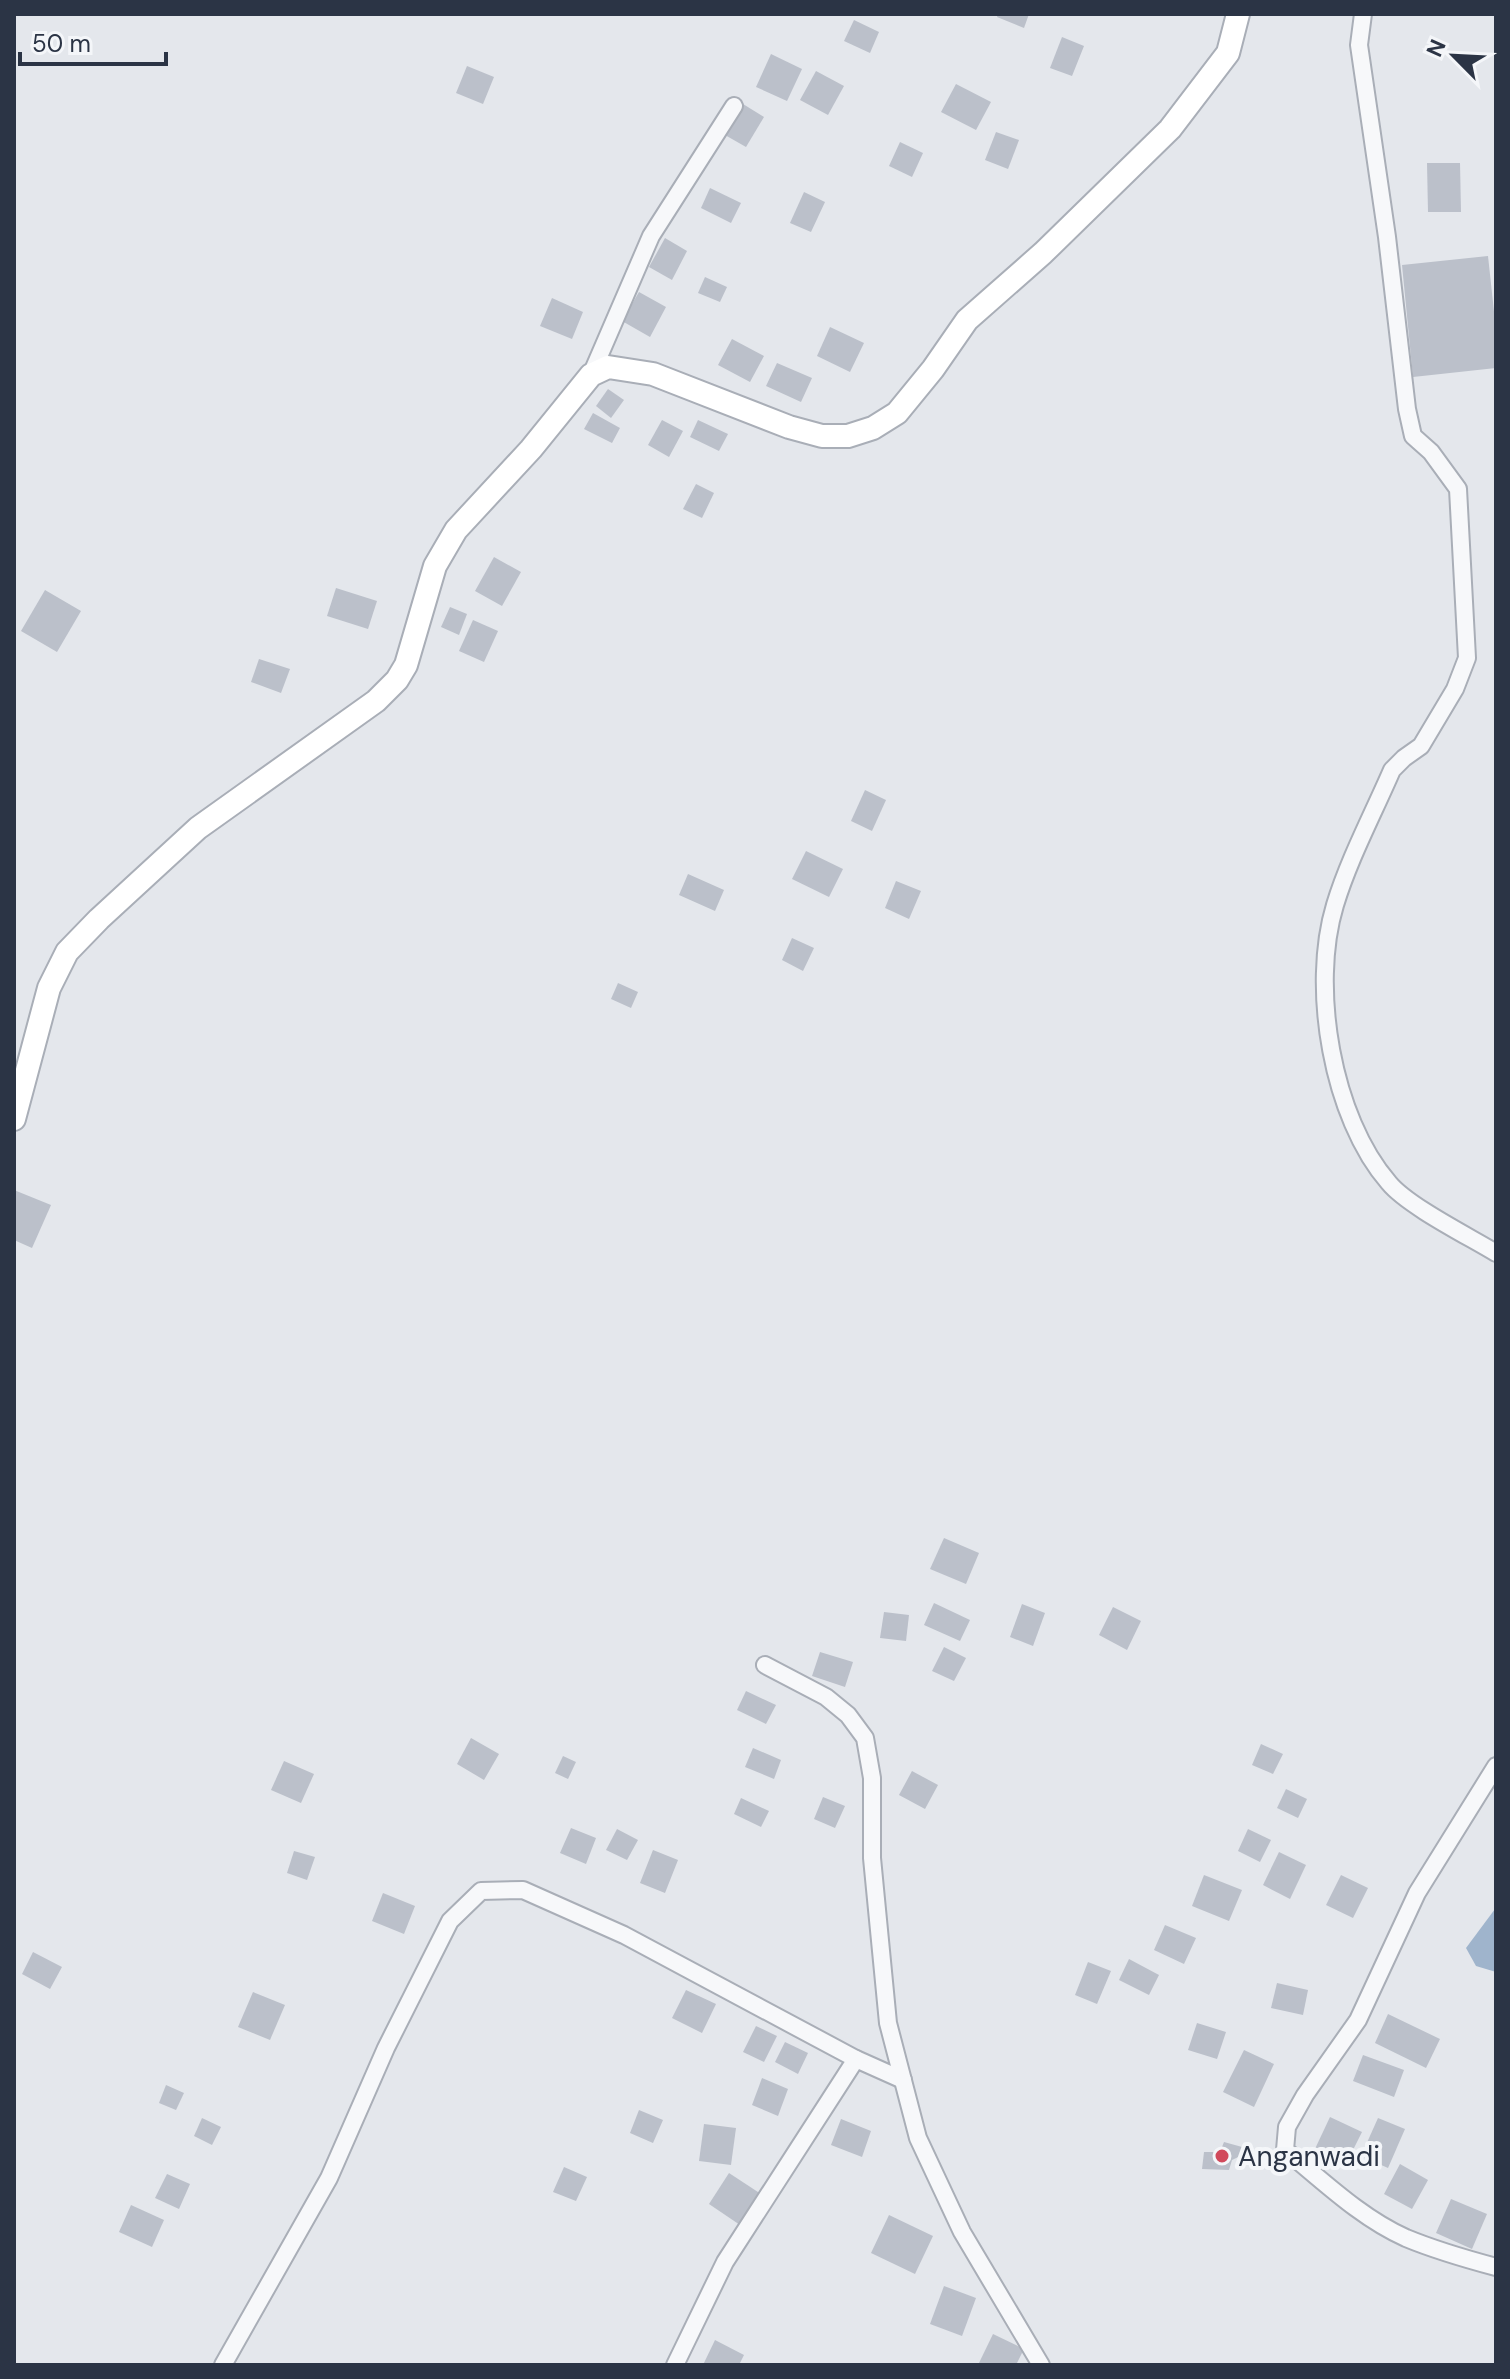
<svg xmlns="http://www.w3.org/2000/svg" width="1510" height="2379" viewBox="0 0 1510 2379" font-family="'DM Sans',sans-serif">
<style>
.water{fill:#9fb4cc}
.building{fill:#bbc0ca}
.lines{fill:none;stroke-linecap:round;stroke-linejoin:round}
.street-casing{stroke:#a9aeb7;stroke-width:20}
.secondary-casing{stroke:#a9aeb7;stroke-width:26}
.street{stroke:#f7f8fa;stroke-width:16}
.secondary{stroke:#fff;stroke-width:22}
.poi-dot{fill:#d1495b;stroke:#f4f6f9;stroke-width:3}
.labels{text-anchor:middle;stroke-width:8;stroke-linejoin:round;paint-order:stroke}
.poi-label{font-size:28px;fill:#2b3445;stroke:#f4f6f9;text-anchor:start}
</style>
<rect width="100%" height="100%" fill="#e4e7ec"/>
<path class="water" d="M 1495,1909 L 1496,1909 L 1496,1972 L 1476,1966 L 1466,1948 Z"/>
<g class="building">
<path d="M 998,14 L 1029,14 L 1024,28 L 997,17 Z"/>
<path d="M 854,20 L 879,32 L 870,53 L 844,41 Z"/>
<path d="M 1062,37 L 1084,46 L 1072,76 L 1050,68 Z"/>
<path d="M 771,54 L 802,69 L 787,101 L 756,87 Z"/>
<path d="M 467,66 L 494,77 L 483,104 L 456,93 Z"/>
<path d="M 816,71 L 844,86 L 828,115 L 800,100 Z"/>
<path d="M 956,84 L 991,102 L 976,130 L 941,112 Z"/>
<path d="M 743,104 L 764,117 L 746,147 L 725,135 Z"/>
<path d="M 996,132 L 1019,140 L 1008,169 L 985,160 Z"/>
<path d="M 900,142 L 923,153 L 912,177 L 889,166 Z"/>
<path d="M 1427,163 L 1460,163 L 1461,212 L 1428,212 Z"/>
<path d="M 710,188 L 741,203 L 731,223 L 701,208 Z"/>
<path d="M 804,192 L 825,202 L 811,232 L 790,223 Z"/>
<path d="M 665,238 L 687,251 L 672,280 L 649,267 Z"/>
<path d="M 1488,256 L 1496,330 L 1496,368 L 1413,377 L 1402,265 Z"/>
<path d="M 705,277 L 727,287 L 720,302 L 698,293 Z"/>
<path d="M 639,292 L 666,307 L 650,337 L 622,321 Z"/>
<path d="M 552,298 L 583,312 L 572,339 L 540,326 Z"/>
<path d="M 830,327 L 864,343 L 850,372 L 817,356 Z"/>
<path d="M 732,339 L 764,356 L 750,382 L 718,365 Z"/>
<path d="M 777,363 L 812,378 L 801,402 L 766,386 Z"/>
<path d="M 608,389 L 624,400 L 611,418 L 596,406 Z"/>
<path d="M 593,413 L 620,428 L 612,443 L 584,429 Z"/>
<path d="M 662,420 L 683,431 L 669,457 L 648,445 Z"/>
<path d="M 698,420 L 728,434 L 719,451 L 690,437 Z"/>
<path d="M 696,484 L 714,493 L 702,518 L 683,509 Z"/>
<path d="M 494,557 L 521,572 L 502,606 L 475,591 Z"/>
<path d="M 336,588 L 377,601 L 368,629 L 327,616 Z"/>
<path d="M 45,590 L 81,611 L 57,652 L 21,631 Z"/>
<path d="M 450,607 L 467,614 L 459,635 L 441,627 Z"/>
<path d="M 473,620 L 498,631 L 484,662 L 459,651 Z"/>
<path d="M 259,659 L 290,669 L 281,693 L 251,682 Z"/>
<path d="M 865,790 L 886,800 L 872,831 L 851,821 Z"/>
<path d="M 806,851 L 843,869 L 829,897 L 792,879 Z"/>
<path d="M 688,874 L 724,890 L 715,911 L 679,895 Z"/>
<path d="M 896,881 L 921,891 L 909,919 L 885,908 Z"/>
<path d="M 792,938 L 814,948 L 803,971 L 782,960 Z"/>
<path d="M 618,983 L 638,992 L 631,1008 L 611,999 Z"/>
<path d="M 14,1190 L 51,1205 L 32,1248 L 14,1240 Z"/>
<path d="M 944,1538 L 979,1553 L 966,1584 L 930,1569 Z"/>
<path d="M 934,1603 L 970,1620 L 960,1641 L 924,1625 Z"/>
<path d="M 1022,1604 L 1045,1613 L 1033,1646 L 1010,1637 Z"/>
<path d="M 1113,1607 L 1141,1621 L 1127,1650 L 1099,1635 Z"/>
<path d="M 884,1612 L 909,1615 L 906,1641 L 880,1638 Z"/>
<path d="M 944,1647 L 966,1658 L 954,1681 L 932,1671 Z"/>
<path d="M 820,1652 L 853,1662 L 845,1687 L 812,1676 Z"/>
<path d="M 746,1691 L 776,1705 L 766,1724 L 737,1710 Z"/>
<path d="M 471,1738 L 499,1754 L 484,1780 L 457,1764 Z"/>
<path d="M 1261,1744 L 1283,1754 L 1273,1774 L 1252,1765 Z"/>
<path d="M 753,1748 L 781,1760 L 774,1779 L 745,1767 Z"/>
<path d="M 563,1756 L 576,1762 L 568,1779 L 555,1773 Z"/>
<path d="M 284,1761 L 314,1774 L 301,1803 L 271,1790 Z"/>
<path d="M 912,1771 L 938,1785 L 925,1809 L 899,1795 Z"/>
<path d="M 1286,1789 L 1307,1799 L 1298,1818 L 1277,1808 Z"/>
<path d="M 823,1797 L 845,1806 L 835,1828 L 814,1819 Z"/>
<path d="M 741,1798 L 769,1811 L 761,1827 L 734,1814 Z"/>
<path d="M 571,1828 L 596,1838 L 586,1864 L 560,1853 Z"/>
<path d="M 617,1829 L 638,1840 L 627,1860 L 606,1850 Z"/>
<path d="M 1248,1829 L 1271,1840 L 1260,1862 L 1238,1851 Z"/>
<path d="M 653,1850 L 678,1860 L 665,1893 L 640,1883 Z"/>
<path d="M 294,1851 L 315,1857 L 307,1880 L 287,1873 Z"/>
<path d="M 1279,1852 L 1306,1865 L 1290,1899 L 1263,1885 Z"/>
<path d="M 1204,1875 L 1242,1890 L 1229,1921 L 1192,1906 Z"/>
<path d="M 1341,1875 L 1368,1888 L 1353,1918 L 1326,1905 Z"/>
<path d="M 383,1893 L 415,1906 L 404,1934 L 372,1921 Z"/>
<path d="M 1165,1925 L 1196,1938 L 1184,1964 L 1154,1950 Z"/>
<path d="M 33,1952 L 62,1967 L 50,1989 L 22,1974 Z"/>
<path d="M 1129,1959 L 1159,1975 L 1149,1995 L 1119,1980 Z"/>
<path d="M 1088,1962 L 1111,1971 L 1097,2004 L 1075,1995 Z"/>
<path d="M 1277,1983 L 1308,1990 L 1303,2015 L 1271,2008 Z"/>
<path d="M 686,1990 L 716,2004 L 702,2033 L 672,2018 Z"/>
<path d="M 253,1992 L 285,2005 L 270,2040 L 238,2027 Z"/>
<path d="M 1388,2014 L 1440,2039 L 1426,2068 L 1375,2043 Z"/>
<path d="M 1197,2023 L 1226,2032 L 1217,2059 L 1188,2050 Z"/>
<path d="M 756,2026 L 777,2036 L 764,2062 L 743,2052 Z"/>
<path d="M 785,2042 L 808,2053 L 798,2074 L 775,2062 Z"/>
<path d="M 1244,2050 L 1274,2064 L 1254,2107 L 1223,2092 Z"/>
<path d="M 1363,2055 L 1404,2070 L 1394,2097 L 1353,2081 Z"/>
<path d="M 762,2078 L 788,2089 L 778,2116 L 752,2105 Z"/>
<path d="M 166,2085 L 184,2093 L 176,2110 L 159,2103 Z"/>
<path d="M 639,2110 L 663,2120 L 653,2143 L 630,2133 Z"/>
<path d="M 1330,2117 L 1362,2132 L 1345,2166 L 1314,2151 Z"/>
<path d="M 202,2118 L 221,2127 L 212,2145 L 194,2136 Z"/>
<path d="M 1378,2118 L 1405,2129 L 1388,2168 L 1361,2156 Z"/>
<path d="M 841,2119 L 871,2131 L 862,2157 L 831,2145 Z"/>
<path d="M 704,2124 L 736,2128 L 731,2165 L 699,2161 Z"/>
<path d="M 1224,2142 L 1253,2150 L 1232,2160 L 1229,2170 L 1202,2169 L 1204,2152 L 1220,2152 Z"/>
<path d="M 1400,2164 L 1428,2180 L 1412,2209 L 1384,2194 Z"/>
<path d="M 564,2167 L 587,2177 L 576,2201 L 553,2192 Z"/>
<path d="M 729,2173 L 761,2194 L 740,2225 L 709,2204 Z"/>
<path d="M 167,2174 L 190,2184 L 179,2209 L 155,2198 Z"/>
<path d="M 1451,2199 L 1487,2214 L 1472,2249 L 1436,2233 Z"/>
<path d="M 131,2205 L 164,2220 L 152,2247 L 119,2232 Z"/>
<path d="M 889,2215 L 933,2236 L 915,2274 L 871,2253 Z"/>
<path d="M 944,2286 L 976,2298 L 962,2336 L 930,2324 Z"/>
<path d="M 993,2334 L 1024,2349 L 1016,2365 L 978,2365 Z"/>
<path d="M 715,2340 L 744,2355 L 739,2365 L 703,2365 Z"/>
</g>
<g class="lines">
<defs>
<g id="street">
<path d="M 1363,14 L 1359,45 L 1387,237 L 1407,409 L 1413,436 L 1431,452 L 1458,489 L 1467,658 L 1455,689 L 1421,746 L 1404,758 L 1392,770 C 1373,814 1349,859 1335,905 C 1310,987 1332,1118 1389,1183 C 1408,1206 1468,1236 1496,1253"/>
<path d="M 591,375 L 651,236 L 734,106"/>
<path d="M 765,1665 L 826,1697 L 848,1715 L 865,1738 L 872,1778 L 872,1858 L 888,2023 L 918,2138 L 962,2232 L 1041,2365"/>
<path d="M 1496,1766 L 1417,1893 L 1358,2020 L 1305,2095 L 1287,2127 L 1285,2150 C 1323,2181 1361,2218 1406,2238 C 1435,2250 1466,2259 1496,2267"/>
<path d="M 856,2059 L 903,2080"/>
<path d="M 223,2365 L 329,2178 L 386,2048 L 450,1921 L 481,1891 L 523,1890 L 624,1935 L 856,2059 L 725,2262 L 675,2365"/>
</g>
<path id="secondary" d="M 14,1119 L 49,988 L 67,952 L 99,919 L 198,828 L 376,701 L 397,680 L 406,665 L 435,566 L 456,530 L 531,449 L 591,375 L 608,367 L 653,374 L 789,427 L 822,436 L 848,436 L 873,428 L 897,413 L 933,369 L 967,320 L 1043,253 L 1170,129 L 1228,53 L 1238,14"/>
</defs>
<use href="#street" class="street-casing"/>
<use href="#secondary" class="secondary-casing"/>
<use href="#street" class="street"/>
<use href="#secondary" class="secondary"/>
</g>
<circle class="poi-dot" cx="1222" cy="2156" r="8"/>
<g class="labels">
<g class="poi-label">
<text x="1238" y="2166">Anganwadi</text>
</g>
</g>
<rect width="1510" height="2379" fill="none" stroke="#2b3445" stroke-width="32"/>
<g transform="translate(1454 56) rotate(294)" stroke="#f4f6f9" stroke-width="6" paint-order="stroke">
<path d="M0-6L14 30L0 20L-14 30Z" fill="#2b3445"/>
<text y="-12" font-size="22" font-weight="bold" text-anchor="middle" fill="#2b3445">N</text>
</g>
<path d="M20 52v12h146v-12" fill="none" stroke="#2b3445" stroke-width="4"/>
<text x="32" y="52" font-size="24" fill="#2b3445" stroke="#f4f6f9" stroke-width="6" paint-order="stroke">50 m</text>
</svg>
